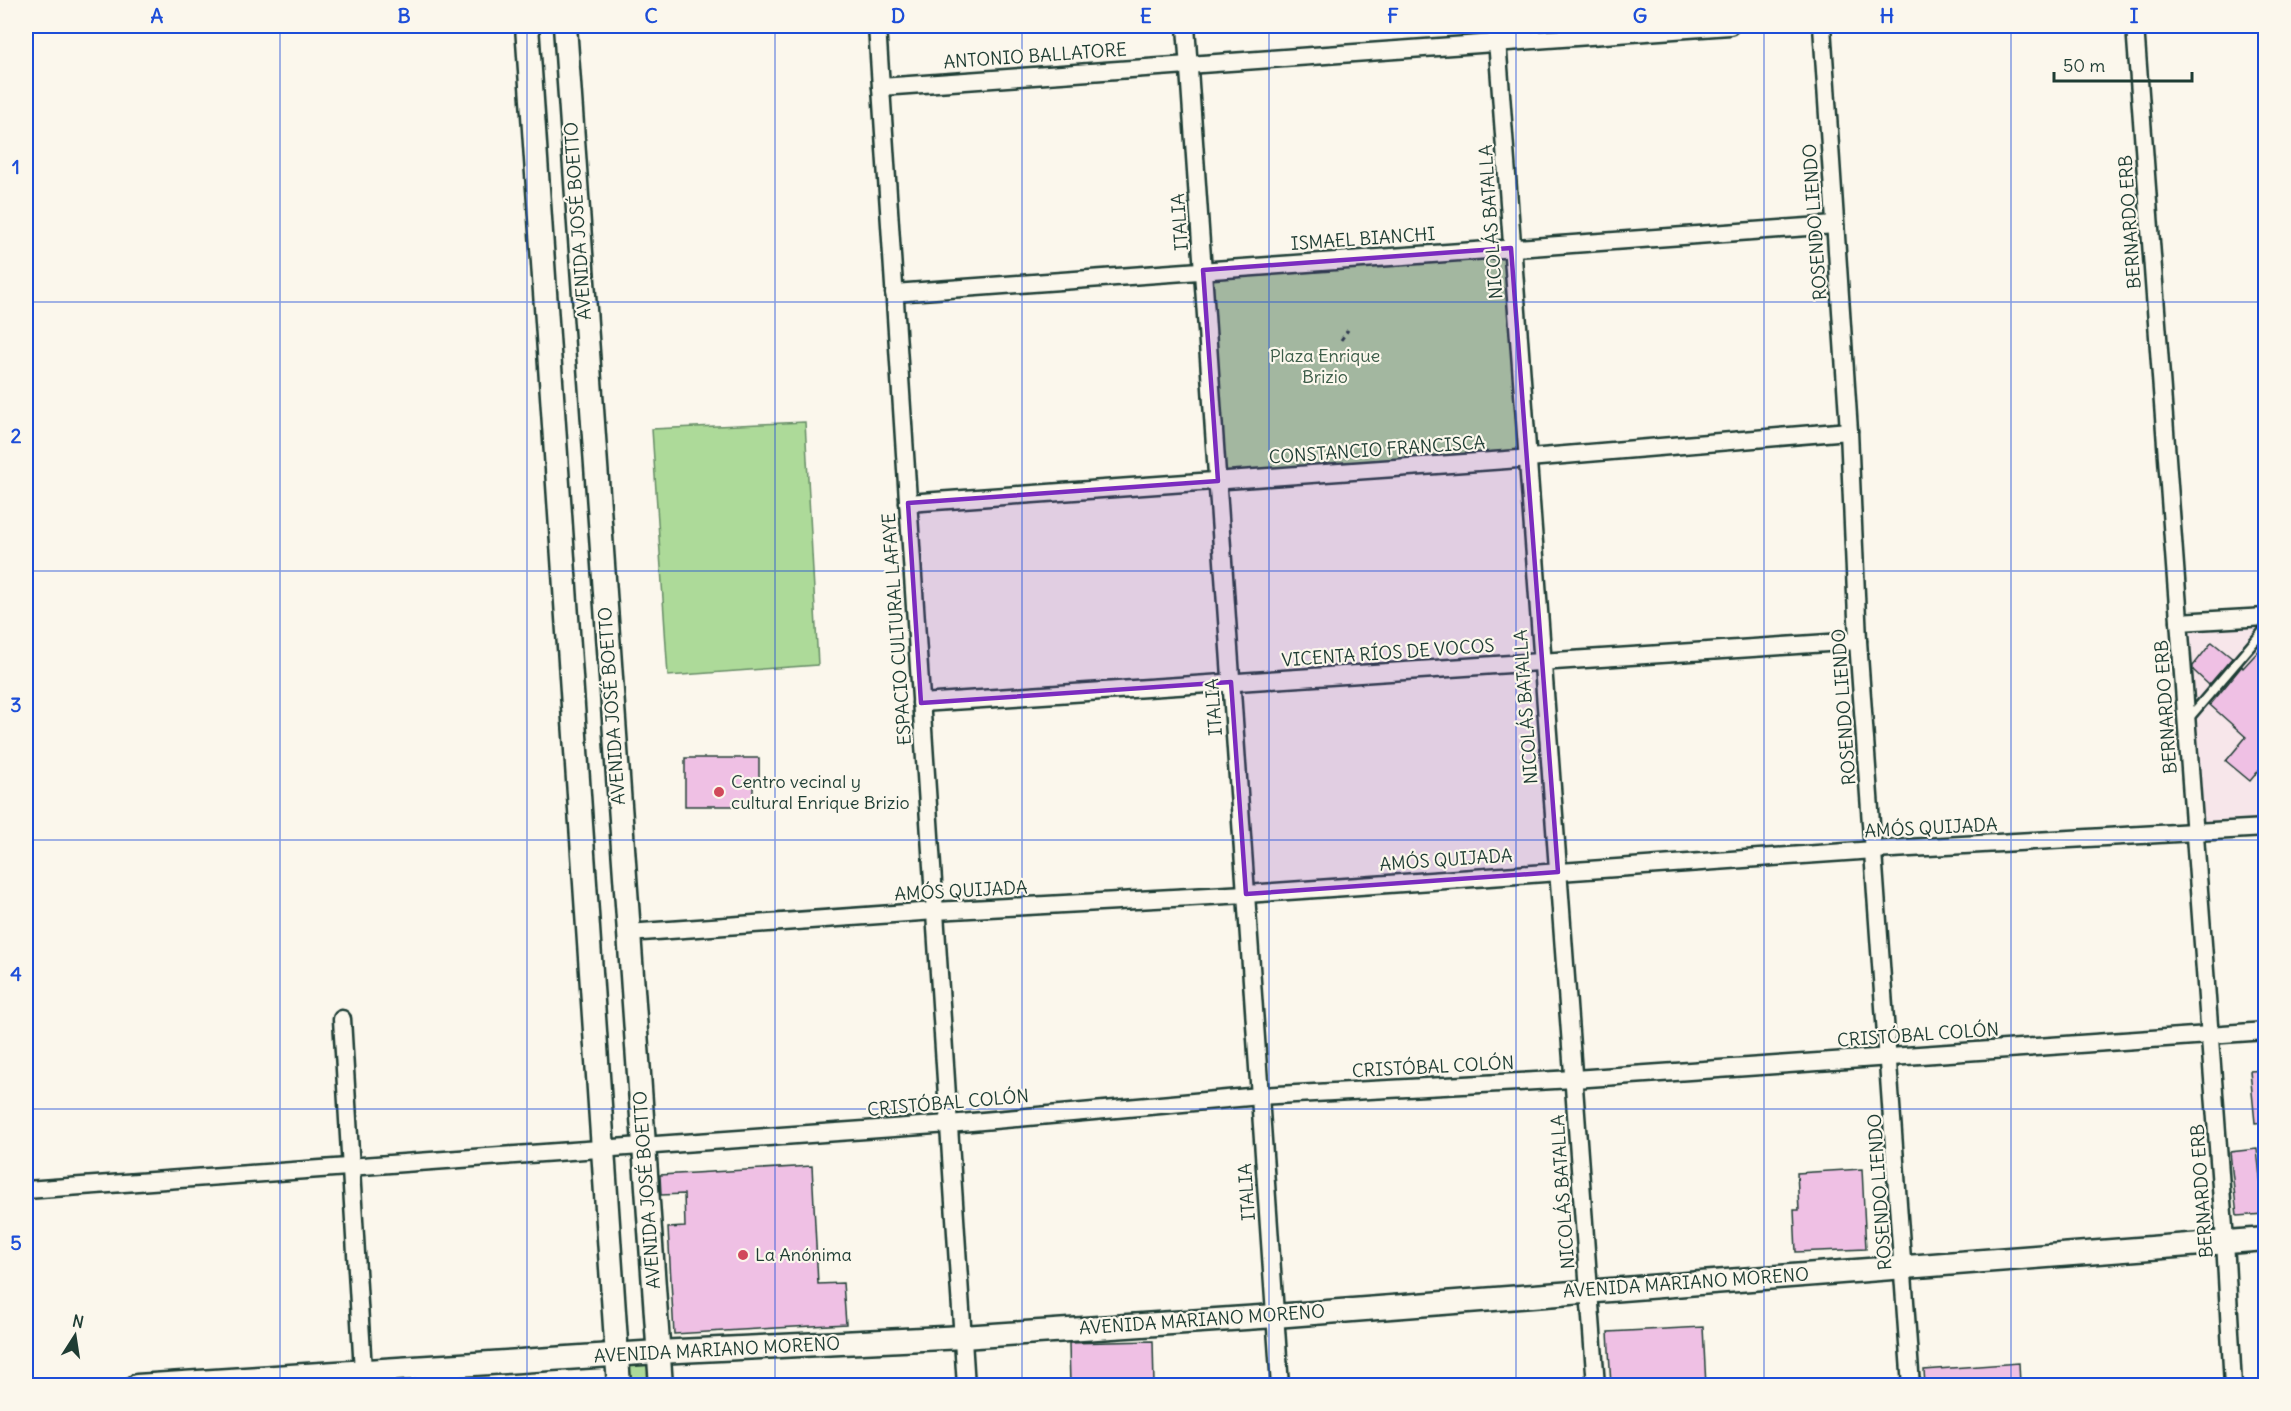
<svg xmlns="http://www.w3.org/2000/svg" width="2291" height="1411" viewBox="0 0 2291 1411" font-family="Delius,sans-serif">
<style>
.built{fill:#f7e6ea}
.green{fill:#adda99;stroke:#668c66;stroke-width:1.5}
.building{fill:#efc0e4;stroke:#1f3d34;stroke-width:1.5}
.lines{fill:none;stroke-linecap:round;stroke-linejoin:round}
.lane-casing{stroke:#1f3d34;stroke-width:13}
.street-casing{stroke:#1f3d34;stroke-width:21}
.secondary-casing{stroke:#1f3d34;stroke-width:27}
.path{stroke:#1f3d34;stroke-width:3;stroke-dasharray:4.5 4.5;stroke-linecap:butt}
.lane{stroke:#fbf7ec;stroke-width:8}
.street{stroke:#fbf7ec;stroke-width:16}
.secondary{stroke:#fbf7ec;stroke-width:22}
.marked{fill:#7b2cbf;fill-opacity:0.2;stroke:#7b2cbf;stroke-width:4.5;stroke-linejoin:round}
.grid{fill:none;stroke:#1d4ed8;stroke-width:1.5;stroke-opacity:0.55}
.poi-dot{fill:#d1495b;stroke:#fbf7ec;stroke-width:2}
.labels{text-anchor:middle;stroke-width:4.5;stroke-linejoin:round;paint-order:stroke}
.street-label{font-size:18px;fill:#1f3d34;stroke:#fbf7ec}
.park-label{font-size:18px;fill:#3b5c48;stroke:#fbf7ec}
.poi-label{font-size:18px;fill:#1f3d34;stroke:#fbf7ec;text-anchor:start}
.neatline{fill:none;stroke:#1d4ed8;stroke-width:2}
.grid-label{font-size:20px;text-anchor:middle;font-weight:bold;fill:#1d4ed8}
</style>
<rect width="100%" height="100%" fill="#fbf7ec"/>
<filter id="ink" filterUnits="userSpaceOnUse"><feTurbulence type="fractalNoise" baseFrequency=".0167" numOctaves="2"/><feDisplacementMap in="SourceGraphic" scale="12" xChannelSelector="R" yChannelSelector="G"/><feConvolveMatrix kernelMatrix="1 2 1 2 8 2 1 2 1" color-interpolation-filters="sRGB"/></filter>
<g filter="url(#ink)">
<path class="built" d="M 2265,625 L 2265,820 L 2202,825 L 2189,631 Z"/>
<g class="green">
<path d="M 1506,253 L 1523,454 L 1224,476 L 1210,273 Z"/>
<path d="M 805,422 L 818,665 L 668,676 L 652,429 Z"/>
<path d="M 654,1359 L 656,1385 L 623,1385 L 622,1362 Z"/>
</g>
<g class="building">
<path d="M 2212,642 L 2232,658 L 2209,685 L 2193,670 L 2193,666 Z"/>
<path d="M 2265,644 L 2265,763 L 2250,781 L 2226,761 L 2246,737 L 2210,705 L 2242,666 L 2243,668 Z"/>
<path d="M 685,758 L 759,758 L 759,778 L 753,778 L 753,806 L 685,806 Z"/>
<path d="M 2265,1070 L 2265,1122 L 2255,1123 L 2250,1071 Z"/>
<path d="M 2257,1149 L 2264,1214 L 2237,1216 L 2230,1152 Z"/>
<path d="M 812,1166 L 818,1284 L 843,1283 L 846,1324 L 674,1334 L 668,1228 L 685,1227 L 684,1194 L 661,1195 L 660,1175 Z"/>
<path d="M 1862,1169 L 1866,1249 L 1796,1252 L 1794,1210 L 1799,1210 L 1797,1173 Z"/>
<path d="M 1703,1327 L 1706,1386 L 1611,1386 L 1608,1332 Z"/>
<path d="M 1153,1341 L 1154,1386 L 1070,1386 L 1069,1343 Z"/>
<path d="M 2019,1363 L 2020,1384 L 1925,1386 L 1924,1370 Z"/>
</g>
<g class="lines">
<defs>
<path id="lane" d="M 2188,719 L 2266,628"/>
<g id="street">
<path d="M 877,26 L 966,1386"/>
<path d="M 1186,26 L 1280,1386"/>
<path d="M 1496,26 L 1596,1386"/>
<path d="M 1822,26 L 1849,431 L 1858,641 L 1911,1386"/>
<path d="M 2135,26 L 2225,1241 L 2233,1386"/>
<path d="M 881,87 L 1730,26"/>
<path d="M 894,293 L 1835,225"/>
<path d="M 908,503 L 1506,460 L 1849,431"/>
<path d="M 2179,622 L 2266,617"/>
<path d="M 921,703 L 1858,641"/>
<path d="M 628,933 L 935,911 L 1246,894 L 1874,850 L 2266,828"/>
<path d="M 342,1019 L 363,1371"/>
<path d="M 26,1190 L 949,1124 L 1260,1096 L 1574,1079 L 2266,1031"/>
</g>
<g id="secondary">
<path d="M 527,26 L 619,1386"/>
<path d="M 565,26 L 661,1386"/>
<path d="M 137,1386 L 658,1352 L 963,1337 L 1275,1316 L 2266,1239"/>
</g>
</defs>
<use href="#lane" class="lane-casing"/>
<use href="#street" class="street-casing"/>
<use href="#secondary" class="secondary-casing"/>
<g class="path">
<path d="M 1341,340 L 1348,330"/>
<path d="M 1319,360 L 1327,354"/>
</g>
<use href="#lane" class="lane"/>
<use href="#street" class="street"/>
<use href="#secondary" class="secondary"/>
</g>
</g>
<path class="marked" d="M 1511,248 L 1558,872 L 1246,894 L 1231,682 L 921,703 L 908,503 L 1218,481 L 1203,270 Z"/>
<path class="grid" d="M 280,26 L 280,1386M 527,26 L 527,1386M 775,26 L 775,1386M 1022,26 L 1022,1386M 1269,26 L 1269,1386M 1516,26 L 1516,1386M 1764,26 L 1764,1386M 2011,26 L 2011,1386M 26,302 L 2266,302M 26,571 L 2266,571M 26,840 L 2266,840M 26,1109 L 2266,1109"/>
<g class="poi-dot">
<circle cx="719" cy="792" r="6"/>
<circle cx="743" cy="1255" r="6"/>
</g>
<g class="labels">
<g class="street-label">
<text transform="translate(1035 56) rotate(-4)" y="6">ANTONIO BALLATORE</text>
<text transform="translate(578 221) rotate(-94)" y="6">AVENIDA JOSÉ BOETTO</text>
<text transform="translate(1180 222) rotate(-94)" y="6">ITALIA</text>
<text transform="translate(1491 222) rotate(-94)" y="6">NICOLÁS BATALLA</text>
<text transform="translate(1815 222) rotate(-94)" y="6">ROSENDO LIENDO</text>
<text transform="translate(2130 222) rotate(-94)" y="6">BERNARDO ERB</text>
<text transform="translate(1363 239) rotate(-4)" y="6">ISMAEL BIANCHI</text>
<text transform="translate(1377 450) rotate(-4)" y="6">CONSTANCIO FRANCISCA</text>
<text transform="translate(897 629) rotate(-94)" y="6">ESPACIO CULTURAL LAFAYE</text>
<text transform="translate(1388 653) rotate(-4)" y="6">VICENTA RÍOS DE VOCOS</text>
<text transform="translate(612 706) rotate(-94)" y="6">AVENIDA JOSÉ BOETTO</text>
<text transform="translate(1214 707) rotate(-94)" y="6">ITALIA</text>
<text transform="translate(1526 707) rotate(-94)" y="6">NICOLÁS BATALLA</text>
<text transform="translate(1844 707) rotate(-94)" y="6">ROSENDO LIENDO</text>
<text transform="translate(2166 707) rotate(-94)" y="6">BERNARDO ERB</text>
<text transform="translate(1931 828) rotate(-3)" y="6">AMÓS QUIJADA</text>
<text transform="translate(1446 860) rotate(-4)" y="6">AMÓS QUIJADA</text>
<text transform="translate(961 891) rotate(-3)" y="6">AMÓS QUIJADA</text>
<text transform="translate(1918 1035) rotate(-4)" y="6">CRISTÓBAL COLÓN</text>
<text transform="translate(1433 1067) rotate(-3)" y="6">CRISTÓBAL COLÓN</text>
<text transform="translate(948 1103) rotate(-5)" y="6">CRISTÓBAL COLÓN</text>
<text transform="translate(647 1190) rotate(-94)" y="6">AVENIDA JOSÉ BOETTO</text>
<text transform="translate(2202 1191) rotate(-94)" y="6">BERNARDO ERB</text>
<text transform="translate(1247 1192) rotate(-94)" y="6">ITALIA</text>
<text transform="translate(1563 1192) rotate(-94)" y="6">NICOLÁS BATALLA</text>
<text transform="translate(1880 1192) rotate(-94)" y="6">ROSENDO LIENDO</text>
<text transform="translate(1686 1283) rotate(-4)" y="6">AVENIDA MARIANO MORENO</text>
<text transform="translate(1202 1320) rotate(-4)" y="6">AVENIDA MARIANO MORENO</text>
<text transform="translate(717 1350) rotate(-3)" y="6">AVENIDA MARIANO MORENO</text>
</g>
<g class="park-label">
<text x="1325" y="362">Plaza Enrique<tspan x="1325" dy="21">Brizio</tspan></text>
</g>
<g class="poi-label">
<text x="731" y="788">Centro vecinal y<tspan x="731" dy="21">cultural Enrique Brizio</tspan></text>
<text x="755" y="1261">La Anónima</text>
</g>
</g>
<rect width="2291" height="1411" fill="none" stroke="#fbf7ec" stroke-width="66"/>
<g transform="translate(75 1336) rotate(12)" stroke="#fbf7ec" stroke-width="4.5" paint-order="stroke">
<path d="M0-4.5L10 22L0 15L-10 22Z" fill="#1f3d34"/>
<text y="-9" font-size="16" font-weight="bold" text-anchor="middle" fill="#1f3d34">N</text>
</g>
<path d="M2054 72v9h138v-9" fill="none" stroke="#1f3d34" stroke-width="3"/>
<text x="2063" y="72" font-size="18" fill="#1f3d34" stroke="#fbf7ec" stroke-width="4.5" paint-order="stroke">50 m</text>
<rect x="33" y="33" width="2225" height="1345" class="neatline"/>
<g class="grid-label">
<text x="157" y="23">A</text>
<text x="404" y="23">B</text>
<text x="651" y="23">C</text>
<text x="898" y="23">D</text>
<text x="1146" y="23">E</text>
<text x="1393" y="23">F</text>
<text x="1640" y="23">G</text>
<text x="1887" y="23">H</text>
<text x="2134" y="23">I</text>
<text x="16" y="174">1</text>
<text x="16" y="443">2</text>
<text x="16" y="712">3</text>
<text x="16" y="981">4</text>
<text x="16" y="1250">5</text>
</g>
</svg>
